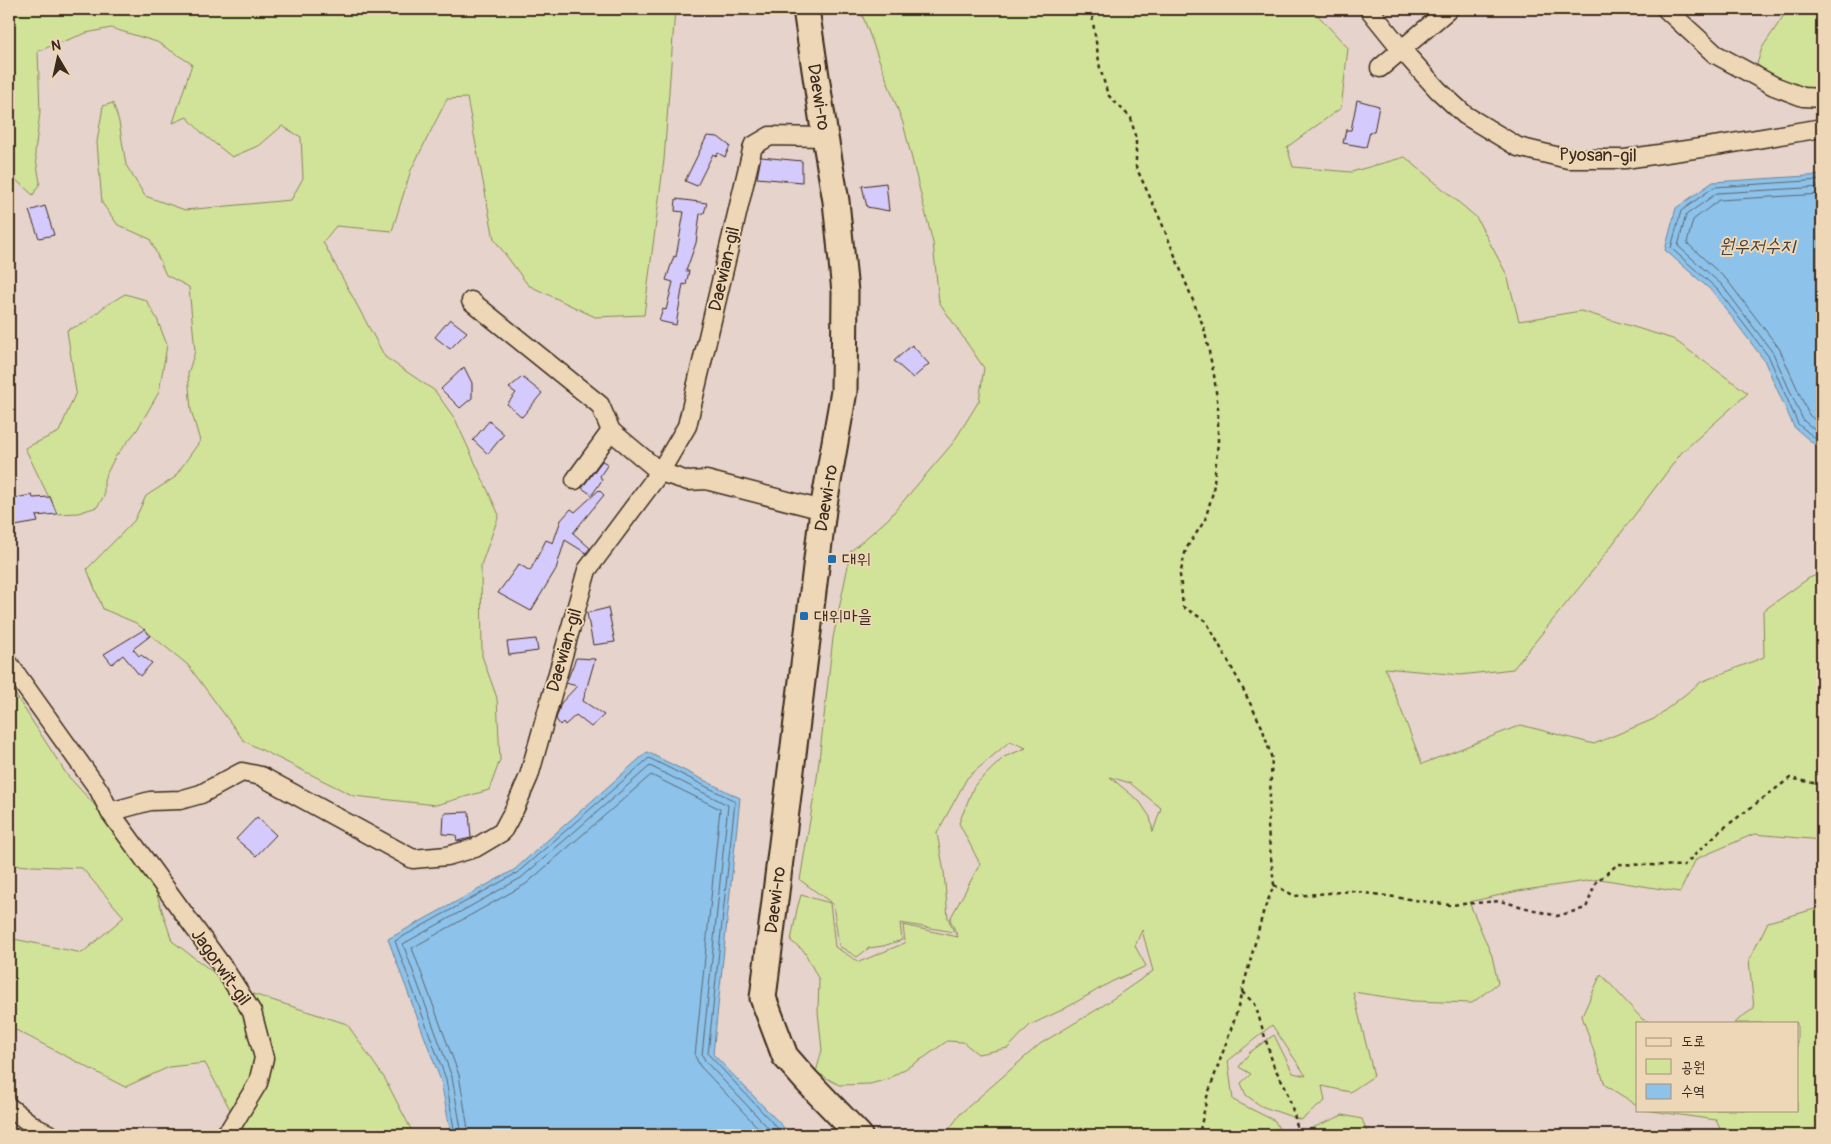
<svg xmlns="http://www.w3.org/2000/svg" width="1831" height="1144" viewBox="0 0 1831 1144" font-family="Pangolin,'Poor Story',sans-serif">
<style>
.green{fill:#d1e398;stroke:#86865b;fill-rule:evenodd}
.water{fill:#8dc2ea;stroke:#6c8598}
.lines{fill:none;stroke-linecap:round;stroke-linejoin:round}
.shore{stroke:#5c6770;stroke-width:1}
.building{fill:#d4cafc;stroke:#3b2a1e}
.street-casing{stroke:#3b2a1e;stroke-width:21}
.secondary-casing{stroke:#3b2a1e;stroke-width:29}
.path{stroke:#3b2a1e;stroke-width:2.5;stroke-dasharray:4 4;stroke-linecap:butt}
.street{stroke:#edd7b6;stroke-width:18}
.secondary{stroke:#edd7b6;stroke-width:25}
.poi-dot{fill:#1f6fb2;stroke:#edd7b6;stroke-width:2}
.labels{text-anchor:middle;stroke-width:4;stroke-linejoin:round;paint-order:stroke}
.street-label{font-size:18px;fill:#3b2a1e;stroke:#edd7b6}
.poi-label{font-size:18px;fill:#3b2a1e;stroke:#edd7b6;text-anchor:start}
.water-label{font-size:19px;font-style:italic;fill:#47413d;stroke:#edd7b6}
</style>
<rect width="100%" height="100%" fill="#e6d3cb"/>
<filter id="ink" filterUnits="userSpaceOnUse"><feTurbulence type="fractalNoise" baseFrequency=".02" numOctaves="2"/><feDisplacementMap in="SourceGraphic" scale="10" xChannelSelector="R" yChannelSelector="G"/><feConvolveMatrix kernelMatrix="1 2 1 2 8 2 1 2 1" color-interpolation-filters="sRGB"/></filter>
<g filter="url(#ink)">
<g class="green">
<path d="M 9,9 L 675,9 L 664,160 L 644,315 L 595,317 L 528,285 L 494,239 L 467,98 L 447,99 L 411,170 L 392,231 L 336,226 L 323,242 L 385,357 L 435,391 L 455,419 L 499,515 L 481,565 L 482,656 L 497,698 L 500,760 L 489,790 L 436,805 L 354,796 L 244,741 L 188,665 L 136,623 L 103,609 L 87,569 L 134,521 L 146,496 L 174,478 L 200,441 L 191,410 L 188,374 L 195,351 L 189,287 L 166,275 L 150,239 L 118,225 L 102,203 L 97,142 L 103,106 L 113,103 L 119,122 L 126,165 L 145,196 L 185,210 L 291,200 L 303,178 L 301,137 L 282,126 L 260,145 L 232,157 L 203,134 L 187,117 L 173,123 L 192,64 L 157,42 L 111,28 L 86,33 L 38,51 L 40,112 L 35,152 L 40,183 L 33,195 L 15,179 L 9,159 Z"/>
<path d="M 860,9 L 1312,9 L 1348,48 L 1341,108 L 1287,147 L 1293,167 L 1351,172 L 1405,157 L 1476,217 L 1507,275 L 1519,321 L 1581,311 L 1673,339 L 1748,393 L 1682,452 L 1587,578 L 1513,669 L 1460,675 L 1385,668 L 1422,764 L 1521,725 L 1594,744 L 1654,719 L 1701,682 L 1764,657 L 1763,611 L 1809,578 L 1822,573 L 1822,840 L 1754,834 L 1696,859 L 1680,892 L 1600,879 L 1518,891 L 1469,902 L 1492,956 L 1498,983 L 1472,1003 L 1413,1001 L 1353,992 L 1374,1076 L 1350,1092 L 1322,1086 L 1325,1101 L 1301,1120 L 1261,1106 L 1246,1095 L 1241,1083 L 1251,1074 L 1239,1067 L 1250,1052 L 1274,1035 L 1293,1073 L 1306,1076 L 1272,1025 L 1228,1061 L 1233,1100 L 1275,1121 L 1282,1135 L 945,1135 L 961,1113 L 1040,1044 L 1098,1009 L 1153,971 L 1142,930 L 1135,946 L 1146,966 L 1111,982 L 1064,1009 L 1030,1025 L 1008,1048 L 978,1054 L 963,1042 L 947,1041 L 925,1057 L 888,1079 L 870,1084 L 839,1085 L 816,1072 L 822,1050 L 818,1011 L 819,980 L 804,951 L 791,941 L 797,909 L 801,895 L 830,903 L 835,947 L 859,962 L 905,943 L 903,925 L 958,937 L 950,919 L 980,864 L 959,823 L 974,786 L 1004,757 L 1026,748 L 1010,741 L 967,778 L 937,833 L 944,872 L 948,918 L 954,932 L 900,923 L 902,940 L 883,946 L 869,948 L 857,957 L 839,946 L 833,904 L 800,880 L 817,778 L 833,638 L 851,551 L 888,519 L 953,443 L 979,401 L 984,368 L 939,302 L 933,243 L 903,123 ZM 1110,777 L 1130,783 L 1161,808 L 1153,832 L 1150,817 L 1140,802 Z"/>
<path d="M 1788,9 L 1822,9 L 1822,91 C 1791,88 1781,85 1757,64 L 1762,48 Z"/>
<path d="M 125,294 L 146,300 L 157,319 L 167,345 L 159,392 L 137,430 L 115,457 L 104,479 L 104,496 L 97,507 L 78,513 L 57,514 L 25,448 L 59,432 L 76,392 L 67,330 L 85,323 L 105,306 Z"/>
<path d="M 9,685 L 67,775 L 112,824 L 156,892 L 172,941 L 234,988 L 347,1024 L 385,1079 L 414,1135 L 312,1135 L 302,1130 L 303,1135 L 244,1135 L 205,1063 L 169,1067 L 125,1087 L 14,1029 L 9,1023 L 9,938 L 82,953 L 124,917 L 82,868 L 9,865 Z"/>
<path d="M 1822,907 L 1822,1135 L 1723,1135 L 1716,1120 L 1645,1110 L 1797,1110 L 1797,1023 L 1734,1023 L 1754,1008 L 1749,960 L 1768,922 Z"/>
<path d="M 1601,974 L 1642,1019 L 1652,1023 L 1637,1023 L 1637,1105 L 1605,1085 L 1582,1016 Z"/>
<path d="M 1343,1115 L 1362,1119 L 1368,1135 L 1307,1135 L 1305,1131 Z"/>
</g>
<g class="water">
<path d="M 1822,175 L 1822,451 L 1794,427 L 1764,360 L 1713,292 L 1665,250 L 1676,208 L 1713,182 Z"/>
<path d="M 647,752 L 740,798 L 713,1054 L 791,1135 L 451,1135 L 441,1081 L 388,939 L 514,870 Z"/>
</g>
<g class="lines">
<g class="shore">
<path d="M 1822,180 L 1714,187 L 1681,211 L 1671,248 L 1717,289 L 1769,357 L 1798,424 L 1822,444"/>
<path d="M 1822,187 L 1717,193 L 1686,215 L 1678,246 L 1722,285 L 1773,353 L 1803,420 L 1822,436"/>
<path d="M 1822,194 L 1719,200 L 1693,220 L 1687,243 L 1727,280 L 1779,348 L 1809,415 L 1822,426"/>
<path d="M 455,1135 L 446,1079 L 395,941 L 517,873 L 649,758 L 735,801 L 708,1054 L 784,1135"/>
<path d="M 462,1135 L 452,1077 L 403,944 L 521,878 L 650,766 L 728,805 L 702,1055 L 706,1062 L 775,1135"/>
<path d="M 469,1135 L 459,1075 L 412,948 L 526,884 L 651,775 L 720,809 L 695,1056 L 700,1066 L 765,1135"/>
</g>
</g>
<g class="building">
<path d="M 1357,100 L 1379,106 L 1374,132 L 1370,132 L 1366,147 L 1343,143 L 1346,130 L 1351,130 Z"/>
<path d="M 707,136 L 718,137 L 730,146 L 725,157 L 718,153 L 716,156 L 713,154 L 697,186 L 685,181 Z"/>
<path d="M 761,157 L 802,161 L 802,182 L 757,178 Z"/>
<path d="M 886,183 L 889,211 L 867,207 L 862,186 Z"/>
<path d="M 676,199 L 707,203 L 704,213 L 700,214 L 696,243 L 686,271 L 689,271 L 686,285 L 683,284 L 676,325 L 659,321 L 663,309 L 666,310 L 673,282 L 666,280 L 674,256 L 676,257 L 684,212 L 675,211 Z"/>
<path d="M 45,206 L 54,235 L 39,238 L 29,211 Z"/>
<path d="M 450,319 L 467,332 L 450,349 L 435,337 Z"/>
<path d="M 912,345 L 929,364 L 913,378 L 894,361 Z"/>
<path d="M 464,367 L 472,383 L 472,398 L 460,408 L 441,389 Z"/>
<path d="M 522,377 L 542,393 L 522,417 L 507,404 L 516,393 L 509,388 Z"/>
<path d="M 489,421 L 504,434 L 488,454 L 473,440 Z"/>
<path d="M 602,461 L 608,464 L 600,476 L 602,480 L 592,495 L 582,488 Z"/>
<path d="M 599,490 L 604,495 L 573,533 L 590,548 L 586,553 L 565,540 L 556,569 L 531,611 L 498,593 L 519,564 L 530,571 L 546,540 L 553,543 L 561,520 L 571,509 L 575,512 Z"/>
<path d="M 32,495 L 33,498 L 50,497 L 57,514 L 36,516 L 38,522 L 9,527 L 9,499 Z"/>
<path d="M 608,608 L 615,642 L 593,645 L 587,613 Z"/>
<path d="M 145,629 L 150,636 L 133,649 L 139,656 L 141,655 L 152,663 L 140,676 L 123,655 L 112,664 L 104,654 Z"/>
<path d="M 536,639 L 538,651 L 509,655 L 507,642 Z"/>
<path d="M 576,658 L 595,659 L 583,701 L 604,715 L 591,727 L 576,715 L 565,725 L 563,722 L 560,725 L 556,719 L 561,703 L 577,686 L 566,683 Z"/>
<path d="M 469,812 L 471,838 L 457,841 L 456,835 L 443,834 L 444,813 Z"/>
<path d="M 257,817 L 276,835 L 256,856 L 236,839 Z"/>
</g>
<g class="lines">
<defs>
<g id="street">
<path d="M 1369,9 L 1402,50 L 1438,90 L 1465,115 L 1518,147 L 1568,159 L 1625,159 L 1721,145 L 1822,128"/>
<path d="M 1666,9 L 1715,54 L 1774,86 L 1803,97 L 1822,98"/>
<path d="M 1380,68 L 1449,9"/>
<path d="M 471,301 L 600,405 L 611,431 L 660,472 L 688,481 L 706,480 L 823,510"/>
<path d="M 575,480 L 611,431"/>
<path d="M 9,664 L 99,790 L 110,812 L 225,970 L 252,1012 L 264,1058 L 258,1083 L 230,1129 L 224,1135"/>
<path d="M 110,812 L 150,801 L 180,800 L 201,794 L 242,772 L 261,776 L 413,859 L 447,856 L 475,848 L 502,832 L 515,808 L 529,776 L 587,570 L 660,472 L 687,426 L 753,146 L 770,136 L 825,137"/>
<path d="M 9,1107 L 36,1128 L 51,1135"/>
</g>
<path id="secondary" d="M 806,9 L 825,137 L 836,201 L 845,292 L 844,391 L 823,510 L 763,998 L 785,1056 L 806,1080 L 859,1135"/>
</defs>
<use href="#street" class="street-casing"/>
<use href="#secondary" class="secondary-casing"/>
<g class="path">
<path d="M 1091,9 L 1100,68 L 1108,95 L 1131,118 L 1136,140 L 1136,167 L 1161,221 L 1204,328 L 1214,375 L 1218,408 L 1218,442 L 1213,492 L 1205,520 L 1186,549 L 1180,575 L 1183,607 L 1206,621 L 1240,683 L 1262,727 L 1272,759 L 1268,830 L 1274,885 L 1263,913 L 1235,1018 L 1207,1097 L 1199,1135"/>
<path d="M 1274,885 L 1295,896 L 1352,891 L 1450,905 L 1500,901 L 1557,916 L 1586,908 L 1596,882 L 1618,864 L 1683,866 L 1721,830 L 1790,778 L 1822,785"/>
<path d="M 1242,992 L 1255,1004 L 1274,1067 L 1285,1086 L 1294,1114 L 1299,1135"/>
</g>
<use href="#street" class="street"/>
<use href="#secondary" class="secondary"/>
</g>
</g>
<g class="poi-dot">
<rect x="827" y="554" width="10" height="10" rx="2.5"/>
<rect x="799" y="611" width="10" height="10" rx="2.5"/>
</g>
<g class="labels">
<g class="street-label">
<text transform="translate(819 97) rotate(81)" y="6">Daewi-ro</text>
<text transform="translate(1598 155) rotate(1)" y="6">Pyosan-gil</text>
<text transform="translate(724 269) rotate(-77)" y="6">Daewian-gil</text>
<text transform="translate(826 498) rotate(-81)" y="6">Daewi-ro</text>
<text transform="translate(564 650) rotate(-74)" y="6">Daewian-gil</text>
<text transform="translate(775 900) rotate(-83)" y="6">Daewi-ro</text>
<text transform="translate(221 967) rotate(55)" y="6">Jagorwit-gil</text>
</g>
<g class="poi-label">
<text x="842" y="565">대위</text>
<text x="814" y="622">대위마을</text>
</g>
<g class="water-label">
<text x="1757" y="252">원우저수지</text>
</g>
</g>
<rect width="1831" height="1144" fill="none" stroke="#edd7b6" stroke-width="30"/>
<rect x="15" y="15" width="1801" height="1114" fill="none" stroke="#3b2a1e" stroke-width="2" filter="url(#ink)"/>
<rect x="1636" y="1022" width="162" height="90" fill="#edd7b6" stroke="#a69279"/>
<rect x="1646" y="1038" width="25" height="8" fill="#edd7b6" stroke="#a69279"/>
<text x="1681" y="1046" font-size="15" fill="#3b2a1e">도로</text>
<rect x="1646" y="1059" width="25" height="15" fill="#d1e398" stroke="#a69279"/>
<text x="1681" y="1072" font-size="15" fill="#3b2a1e">공원</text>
<rect x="1646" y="1084" width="25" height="15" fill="#8dc2ea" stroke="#a69279"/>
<text x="1681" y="1096" font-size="15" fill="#3b2a1e">수역</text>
<g transform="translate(58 58) rotate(351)" stroke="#edd7b6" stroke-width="4" paint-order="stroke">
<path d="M0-4L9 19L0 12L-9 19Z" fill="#3b2a1e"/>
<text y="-8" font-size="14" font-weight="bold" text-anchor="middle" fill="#3b2a1e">N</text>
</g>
</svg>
